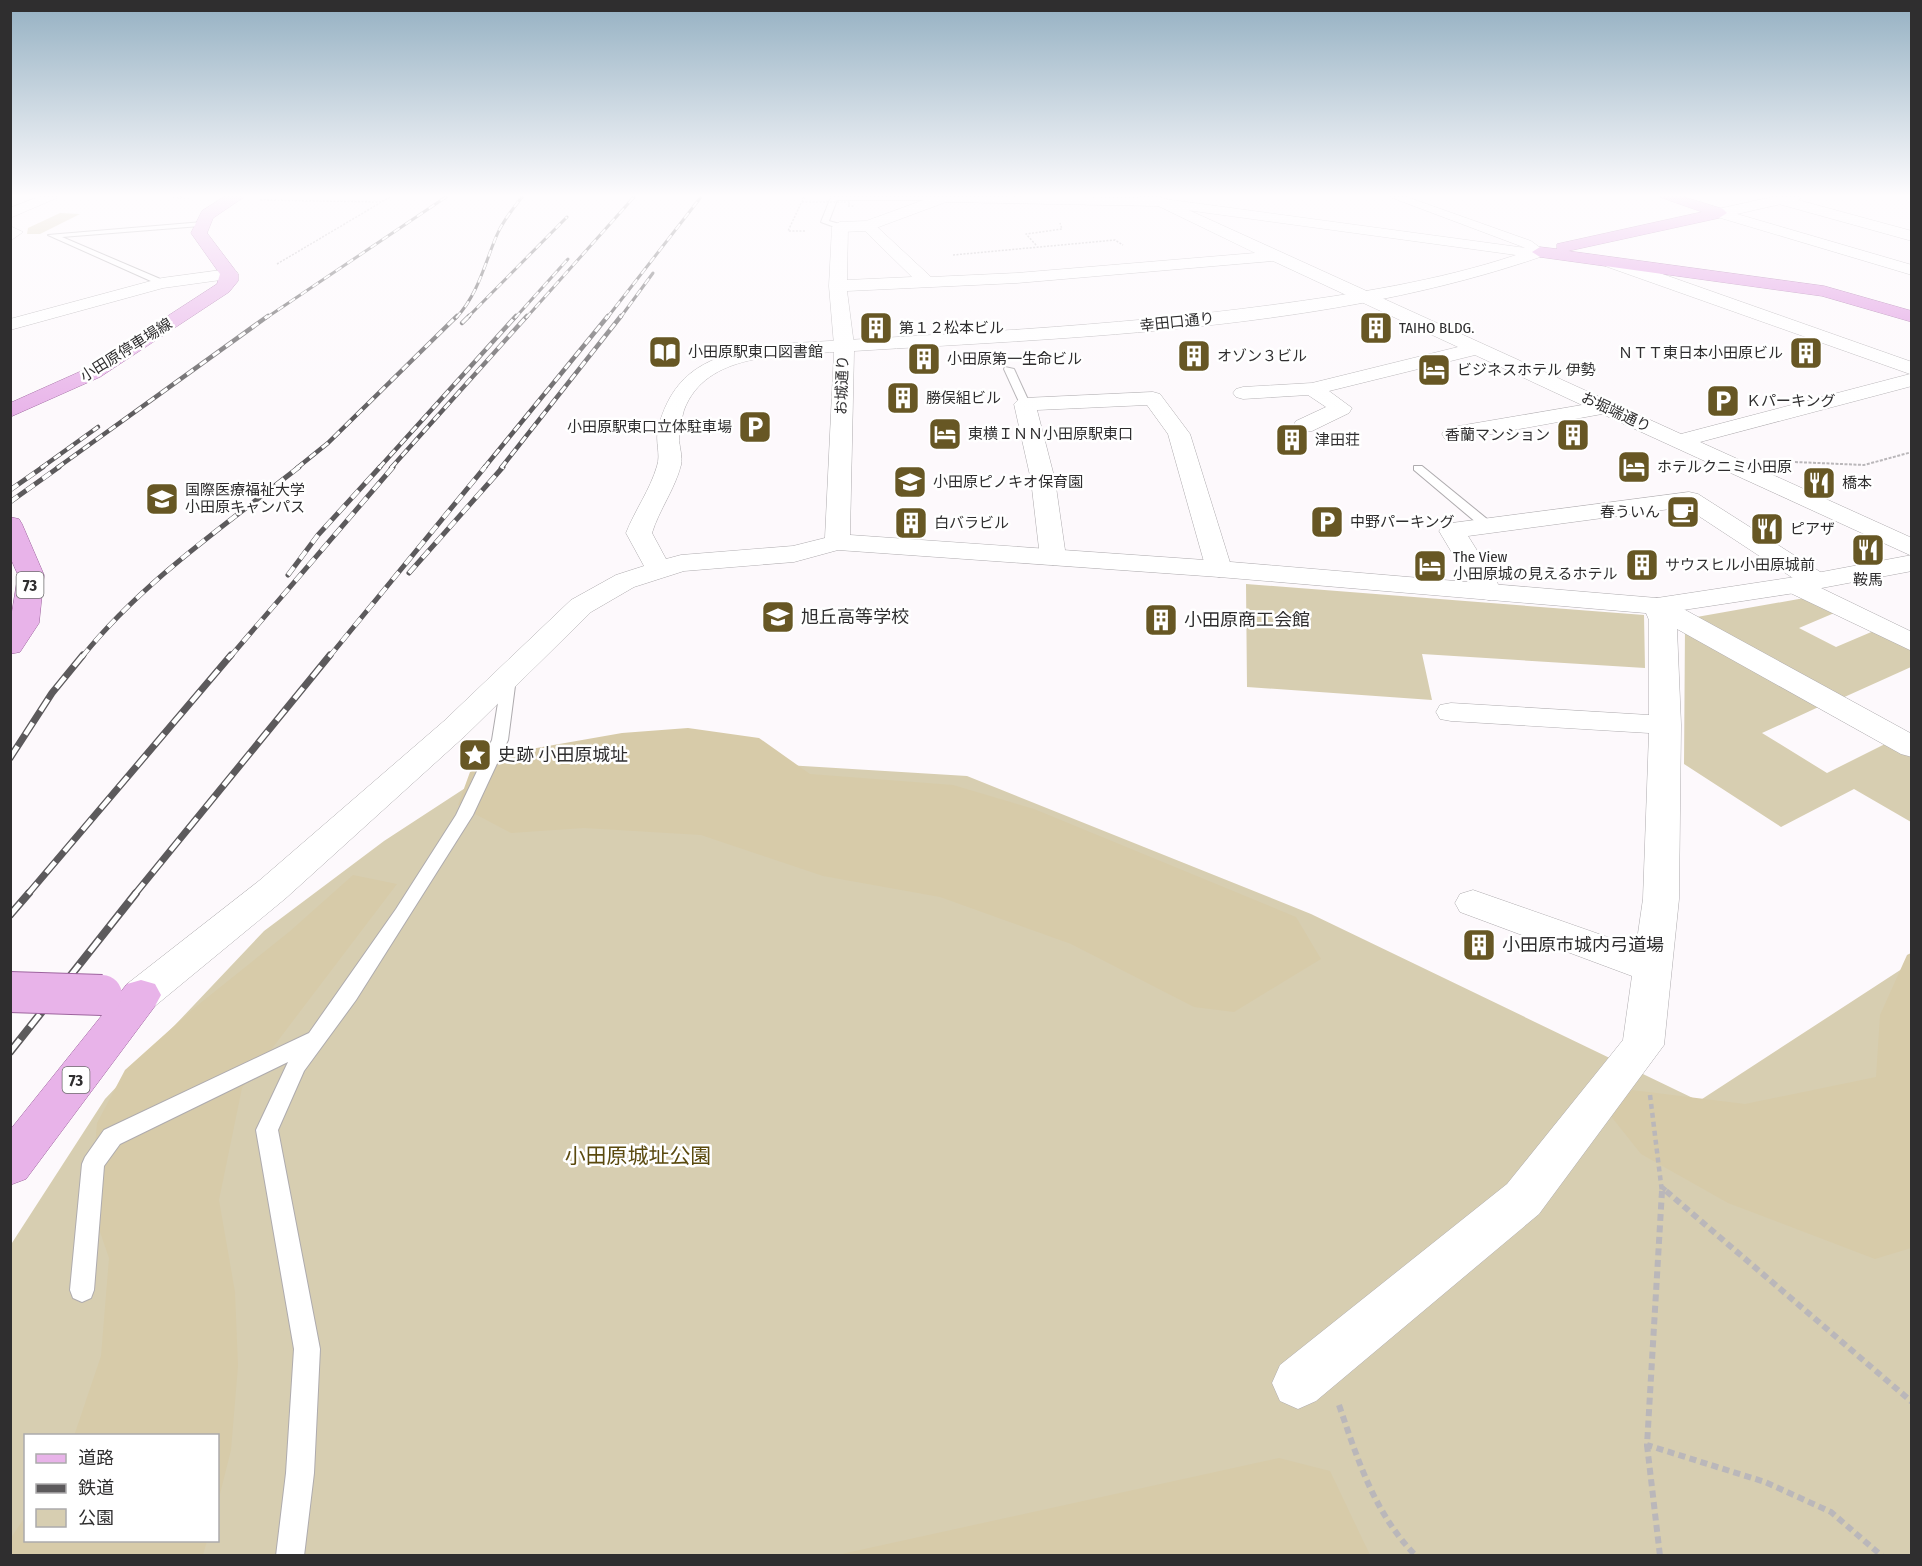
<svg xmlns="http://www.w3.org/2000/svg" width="1922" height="1566" viewBox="0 0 1922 1566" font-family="'Fira Sans Condensed','Noto Sans JP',sans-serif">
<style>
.green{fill:#d7ceb1;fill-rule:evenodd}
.forest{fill:#d7cba9}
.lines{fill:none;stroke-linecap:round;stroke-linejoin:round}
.service-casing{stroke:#aeabae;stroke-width:2}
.pedestrian-casing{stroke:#aeabae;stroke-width:1}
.minor-casing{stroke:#aeabae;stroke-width:1}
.tertiary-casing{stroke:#aeabae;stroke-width:1}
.primary-casing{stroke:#9d649e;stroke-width:1}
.trunk-casing{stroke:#9d649e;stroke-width:1}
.path-far3{stroke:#bab7ba;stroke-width:1.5;stroke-dasharray:2 1.5;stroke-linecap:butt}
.path-far2{stroke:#bab7ba;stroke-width:2;stroke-dasharray:3 1.5;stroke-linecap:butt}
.path-far1{stroke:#bab7ba;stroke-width:4.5;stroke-dasharray:5 4;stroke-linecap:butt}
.path{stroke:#bab7ba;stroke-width:6;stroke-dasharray:7 4.5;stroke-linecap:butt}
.service{fill:#fff;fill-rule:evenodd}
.pedestrian{fill:#fff;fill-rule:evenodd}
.minor{fill:#fff;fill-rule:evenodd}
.tertiary{fill:#fff;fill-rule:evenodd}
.primary{fill:#e8b3e9;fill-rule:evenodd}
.trunk{fill:#e09ae2;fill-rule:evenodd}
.rail-far4-casing{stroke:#5c5a5c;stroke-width:3}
.rail-far3-casing{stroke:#5c5a5c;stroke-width:4.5}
.rail-far2-casing{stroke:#5c5a5c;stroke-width:5}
.rail-far1-casing{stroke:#5c5a5c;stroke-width:7}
.rail-casing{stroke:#5c5a5c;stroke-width:8}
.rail-far4{stroke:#fff;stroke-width:2;stroke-dasharray:7;stroke-linecap:butt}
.rail-far3{stroke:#fff;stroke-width:3;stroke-dasharray:8;stroke-linecap:butt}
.rail-far2{stroke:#fff;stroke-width:4;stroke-dasharray:10;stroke-linecap:butt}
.rail-far1{stroke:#fff;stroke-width:4.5;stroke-dasharray:14;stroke-linecap:butt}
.rail{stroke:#fff;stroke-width:5;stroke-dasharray:16;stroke-linecap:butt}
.primary-bridge-casing{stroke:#9d649e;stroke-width:42;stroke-linecap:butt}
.path-bridge{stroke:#bab7ba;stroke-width:1.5;stroke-dasharray:2 1.5;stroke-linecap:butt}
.primary-bridge{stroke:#e8b3e9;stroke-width:40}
.labels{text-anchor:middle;stroke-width:5;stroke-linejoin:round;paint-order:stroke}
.far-street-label{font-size:15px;fill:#2f2e2f;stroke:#fff}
.far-poi-label{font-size:15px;fill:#2f2e2f;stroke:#fff;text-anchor:start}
.shield{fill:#fff;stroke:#6d6d6d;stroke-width:1.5}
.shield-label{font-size:16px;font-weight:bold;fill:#2f2e2f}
.poi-label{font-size:18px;fill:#2f2e2f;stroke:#fff;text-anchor:start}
.near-park-label{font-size:21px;fill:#5b4a0f;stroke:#fff}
</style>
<rect width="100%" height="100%" fill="#fdf9fc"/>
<g class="green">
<path d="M 60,213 L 80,214 L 40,234 L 27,234 L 28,228 Z"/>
<path d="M 1246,584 L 1644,615 L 1645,668 L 1422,654 L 1432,700 L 1247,687 Z"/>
<path d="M 1810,597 L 1839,611 L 1799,628 L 1836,647 L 1876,630 L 1911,648 L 1911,667 L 1840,699 L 1691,618 Z"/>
<path d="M 1685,627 L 1825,704 L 1762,733 L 1827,773 L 1891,741 L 1911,753 L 1911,822 L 1854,789 L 1781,827 L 1684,764 Z"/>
<path d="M 525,749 L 967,776 L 1311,914 L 1699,1101 L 1911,963 L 1911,1555 L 11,1555 L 10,1246 L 105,1099 L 264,931 L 384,841 ZM 26,1436 L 218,1436 L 218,1540 L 26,1540 Z"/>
</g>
<g class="forest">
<path d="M 688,728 L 759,738 L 810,774 L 953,785 L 1034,809 L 1296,917 L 1321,959 L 1234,1012 L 1194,1007 L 1071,944 L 940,897 L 823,876 L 701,835 L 584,828 L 511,833 L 458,805 L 470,772 L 508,753 L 622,733 Z"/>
<path d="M 353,875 L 397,884 L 242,1088 L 219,1200 L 235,1292 L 238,1366 L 231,1450 L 218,1502 L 218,1436 L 74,1436 L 101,1356 L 109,1258 L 90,1203 L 97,1123 L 125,1070 L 193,1009 L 289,932 Z"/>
<path d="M 1911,953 L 1911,1248 L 1875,1259 L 1728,1203 L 1641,1154 L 1606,1110 L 1632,1090 L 1745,1104 L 1876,1077 L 1880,1015 L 1907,955 Z"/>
<path d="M 1279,1458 L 1330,1471 L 1370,1555 L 837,1555 Z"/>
<path d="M 25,1517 L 26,1540 L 207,1541 L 203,1555 L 11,1555 L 11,1538 Z"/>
</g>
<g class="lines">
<defs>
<g id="service">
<path d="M 831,197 L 947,197 L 948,198 L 944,200 L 837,200 L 829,221 L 843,225 L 840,229 L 821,222 Z"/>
<path d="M 203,222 L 200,226 L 62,237 L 165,281 L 165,285 L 162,286 L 48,235 Z"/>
<path d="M 1005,367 L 1014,369 L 1030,404 L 1029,406 L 1020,404 L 1004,369 Z"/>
<path d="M 1414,466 L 1422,466 L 1492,523 L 1492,529 L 1484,529 L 1414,470 Z"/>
<path d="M 509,674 L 516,678 L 508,740 L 473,815 L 356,1000 L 304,1071 L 278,1130 L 320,1349 L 314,1473 L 304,1556 L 276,1556 L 286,1473 L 294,1349 L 256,1130 L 288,1062 L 120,1144 L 104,1166 L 94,1290 L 91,1298 L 82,1302 L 73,1298 L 70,1290 L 82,1164 L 85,1157 L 104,1130 L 309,1033 L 396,909 L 456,815 L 492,740 L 502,678 Z"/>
</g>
<path id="pedestrian" d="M 1390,197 L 1407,197 L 1531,241 L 1546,252 L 1540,256 L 1523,247 Z"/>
<g id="minor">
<path d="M 1140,197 L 1160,197 L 1681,434 L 1910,374 L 1605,266 L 1603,262 L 1605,258 L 1617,258 L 1912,362 L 1912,386 L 1700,442 L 1912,538 L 1912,556 L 1602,414 L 1453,441 L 1445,439 L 1442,434 L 1445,429 L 1453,427 L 1582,405 L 1475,355 L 1329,391 L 1352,408 L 1349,413 L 1312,431 L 1296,431 L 1293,426 L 1296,421 L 1326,407 L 1308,395 L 1243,399 L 1236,397 L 1233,393 L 1236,389 L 1243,387 L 1312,383 L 1458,347 L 1273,261 L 1017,283 L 847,291 L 854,345 L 844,351 L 834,345 L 829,286 L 832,227 L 840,222 L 848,227 L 847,280 L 912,277 L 863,229 L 860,226 L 863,223 L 873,223 L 931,277 L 1017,273 L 1255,253 Z"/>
<path d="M 1774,197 L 1787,197 L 1912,231 L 1912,241 L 1775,203 Z"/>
<path d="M 10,226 L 23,232 L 10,241 Z"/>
<path d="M 229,269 L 235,270 L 238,274 L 235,278 L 163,288 L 10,330 L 10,319 L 162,278 Z"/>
<path d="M 1153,392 L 1160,394 L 1190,434 L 1232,569 L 1228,575 L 1219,577 L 1210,575 L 1206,569 L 1168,434 L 1147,405 L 1037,410 L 1055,480 L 1066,557 L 1062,562 L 1053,565 L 1044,562 L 1040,557 L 1031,480 L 1014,404 L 1018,400 L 1025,398 Z"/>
<path d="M 1689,492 L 1698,494 L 1825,575 L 1829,581 L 1821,588 L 1912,632 L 1912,651 L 1786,591 L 1782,585 L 1786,579 L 1793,578 L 1685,507 L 1468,536 L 1503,592 L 1499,598 L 1489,600 L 1479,598 L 1439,531 L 1443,526 L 1452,523 Z"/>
<path d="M 1657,598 L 1667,600 L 1912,734 L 1912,757 L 1901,754 L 1677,629 L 1681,725 L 1679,899 L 1664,1045 L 1539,1214 L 1316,1401 L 1298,1409 L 1280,1401 L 1272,1383 L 1280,1365 L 1507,1184 L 1623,1040 L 1632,976 L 1460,912 L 1455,903 L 1460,894 L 1473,890 L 1636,947 L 1643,899 L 1649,733 L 1451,721 L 1440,719 L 1436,712 L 1440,705 L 1451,703 L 1649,715 L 1649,620 L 1643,606 L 1647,600 Z"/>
</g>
<g id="tertiary">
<path d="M 38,197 L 59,197 L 10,218 L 10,208 Z"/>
<path d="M 932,197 L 1157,198 L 1533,249 L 1540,247 L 1548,252 L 1546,255 C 1332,330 1079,337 854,351 L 850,535 L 1219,561 L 1657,598 L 1795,577 L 1912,555 L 1912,571 L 1795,593 L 1657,614 L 1219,577 L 838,550 L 794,562 L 684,571 L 634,587 L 591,612 L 466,735 L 286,898 L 155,1006 L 141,1010 L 127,1006 L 121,995 L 127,984 L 260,880 L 444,721 L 571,600 L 616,575 L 644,566 L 626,533 C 635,510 650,490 657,466 C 661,454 655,442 658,429 C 674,364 719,353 779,344 C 943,334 1109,327 1272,305 C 1354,294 1438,281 1516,255 L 1157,206 L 946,202 L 868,231 L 840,232 L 832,227 L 840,222 L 866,221 ZM 834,352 L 825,538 L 793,546 L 681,555 L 666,559 L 652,533 C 659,510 675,489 681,465 C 683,456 679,447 679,437 C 679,429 682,418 684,410 C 706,352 783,356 834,352 Z"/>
<path d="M 1772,197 L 1801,197 L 1799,200 L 1737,214 L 1912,265 L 1912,275 L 1714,216 L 1711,213 L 1714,210 Z"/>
</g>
<g id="primary">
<path d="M 224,197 L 244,197 L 213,218 L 207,233 L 238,274 L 238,281 L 229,292 L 100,377 L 10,417 L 10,403 L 86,369 L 217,284 L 220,274 L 191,233 L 202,211 Z"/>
<path d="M 10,517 L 19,519 L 22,524 L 44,575 L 39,623 L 20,652 L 10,654 L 10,624 L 18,575 L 10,557 Z"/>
<path d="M 141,980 L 155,984 L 161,995 L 155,1006 L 26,1179 L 10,1185 L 10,1130 L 127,984 Z"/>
</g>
<path id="trunk" d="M 1660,197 L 1684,197 L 1723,209 L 1727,213 L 1719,218 L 1568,251 L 1824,286 L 1912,311 L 1912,322 L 1822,296 L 1540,257 L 1532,252 L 1540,247 L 1557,249 L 1557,244 L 1702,212 Z"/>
</defs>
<use href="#service" class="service-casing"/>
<use href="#pedestrian" class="pedestrian-casing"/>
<use href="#minor" class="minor-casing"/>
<use href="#tertiary" class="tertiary-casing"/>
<use href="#primary" class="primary-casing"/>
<use href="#trunk" class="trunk-casing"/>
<g class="path-far3">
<path d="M 166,197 L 190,198"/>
<path d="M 804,197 L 788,231 L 806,231"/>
<path d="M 260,200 L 381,202 L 390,197"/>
<path d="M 1036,245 L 1026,234 L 1062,229 L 1060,223"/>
<path d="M 953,255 L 1115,240 L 1123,245"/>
<path d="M 277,264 L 380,203"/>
</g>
<path class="path-far2" d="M 1795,462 L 1864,465 L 1912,452"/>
<g class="path-far1">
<path d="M 1650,1095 L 1662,1192"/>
<path d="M 1662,1187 L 1668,1192"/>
</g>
<g class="path">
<path d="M 1662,1191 L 1647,1445 L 1765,1482 L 1831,1512 L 1882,1556"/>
<path d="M 1666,1191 L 1912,1402"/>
<path d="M 1339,1405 C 1358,1460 1374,1513 1416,1556"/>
<path d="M 1647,1445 L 1660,1556"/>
</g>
<use href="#service" class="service"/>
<use href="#pedestrian" class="pedestrian"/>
<use href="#minor" class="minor"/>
<use href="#tertiary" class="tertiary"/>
<use href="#primary" class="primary"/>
<use href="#trunk" class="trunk"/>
<defs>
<g id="rail-far4">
<path d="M 266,318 L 446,197"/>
<path d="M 456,318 C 478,294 484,266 496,237 C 502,222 512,210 522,197"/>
<path d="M 467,318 L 567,217"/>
<path d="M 515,318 L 568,259"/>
<path d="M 526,318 L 634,197"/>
<path d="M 607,318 L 701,197"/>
<path d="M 620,318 L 653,273"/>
</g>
<g id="rail-far3">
<path d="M 462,323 L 469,316"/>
<path d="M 41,468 L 98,427"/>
<path d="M 57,468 L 268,316"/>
<path d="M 297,468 L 328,443 L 457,316"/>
<path d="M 379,468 L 516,316"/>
<path d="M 391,468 L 527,316"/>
<path d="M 484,468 L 608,316"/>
<path d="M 501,468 L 621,316"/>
</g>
<g id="rail-far2">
<path d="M 10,490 L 43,467"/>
<path d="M 10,502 L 59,467"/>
<path d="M 409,573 L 503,467"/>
<path d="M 288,575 L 318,535 L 380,467"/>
<path d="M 82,657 C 142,582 224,526 299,467"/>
<path d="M 230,657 L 393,467"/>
<path d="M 329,657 L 485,467"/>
</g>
<g id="rail-far1">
<path d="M 10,758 L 52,693 L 83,655"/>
<path d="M 28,894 L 231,655"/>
<path d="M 135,894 L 330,655"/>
</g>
<g id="rail">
<path d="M 10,915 L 29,893"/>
<path d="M 10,1052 L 136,893"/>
</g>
</defs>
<use href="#rail-far4" class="rail-far4-casing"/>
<use href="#rail-far3" class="rail-far3-casing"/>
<use href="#rail-far2" class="rail-far2-casing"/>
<use href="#rail-far1" class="rail-far1-casing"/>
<use href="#rail" class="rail-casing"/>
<use href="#rail-far4" class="rail-far4"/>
<use href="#rail-far3" class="rail-far3"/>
<use href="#rail-far2" class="rail-far2"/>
<use href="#rail-far1" class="rail-far1"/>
<use href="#rail" class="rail"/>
<defs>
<path id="primary-bridge" d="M 10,992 L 102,995"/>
</defs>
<use href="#primary-bridge" class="primary-bridge-casing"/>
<path class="path-bridge" d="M 802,202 L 850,202 L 848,206 L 854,206"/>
<use href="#primary-bridge" class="primary-bridge"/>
</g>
<linearGradient id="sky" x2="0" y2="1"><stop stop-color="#94b0c2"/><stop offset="0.47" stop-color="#fefcfe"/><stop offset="1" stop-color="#fefcfe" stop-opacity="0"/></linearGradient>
<rect width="1922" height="417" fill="url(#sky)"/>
<defs>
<symbol id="building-square" viewBox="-11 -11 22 22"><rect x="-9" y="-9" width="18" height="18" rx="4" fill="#675724" stroke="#fff"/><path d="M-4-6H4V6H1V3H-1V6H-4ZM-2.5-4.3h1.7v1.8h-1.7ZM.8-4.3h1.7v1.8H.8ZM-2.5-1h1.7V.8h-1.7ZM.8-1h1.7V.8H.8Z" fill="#fff"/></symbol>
<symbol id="library-square" viewBox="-11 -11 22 22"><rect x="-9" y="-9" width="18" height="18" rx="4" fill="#675724" stroke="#fff"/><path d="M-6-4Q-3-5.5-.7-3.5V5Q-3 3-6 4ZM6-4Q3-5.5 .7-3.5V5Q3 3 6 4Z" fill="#fff"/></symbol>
<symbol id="hotel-square" viewBox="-11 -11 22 22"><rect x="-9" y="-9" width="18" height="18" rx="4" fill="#675724" stroke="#fff"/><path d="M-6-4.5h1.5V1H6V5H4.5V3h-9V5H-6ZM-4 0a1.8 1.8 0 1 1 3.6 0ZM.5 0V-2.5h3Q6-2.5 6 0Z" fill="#fff"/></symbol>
<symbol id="parking-square" viewBox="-11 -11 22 22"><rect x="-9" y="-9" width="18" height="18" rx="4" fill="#675724" stroke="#fff"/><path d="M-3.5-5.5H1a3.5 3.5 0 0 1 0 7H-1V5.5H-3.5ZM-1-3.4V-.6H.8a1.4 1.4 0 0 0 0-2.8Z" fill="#fff"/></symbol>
<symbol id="school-square" viewBox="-11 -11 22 22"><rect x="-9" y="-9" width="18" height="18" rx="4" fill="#675724" stroke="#fff"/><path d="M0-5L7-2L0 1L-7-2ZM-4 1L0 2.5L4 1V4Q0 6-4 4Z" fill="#fff"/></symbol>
<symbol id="restaurant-square" viewBox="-11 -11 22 22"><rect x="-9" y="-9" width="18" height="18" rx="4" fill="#675724" stroke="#fff"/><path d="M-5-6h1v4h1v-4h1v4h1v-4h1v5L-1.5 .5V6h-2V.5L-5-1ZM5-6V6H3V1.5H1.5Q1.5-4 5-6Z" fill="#fff"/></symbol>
<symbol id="university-square" viewBox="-11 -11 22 22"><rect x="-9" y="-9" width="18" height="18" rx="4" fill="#675724" stroke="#fff"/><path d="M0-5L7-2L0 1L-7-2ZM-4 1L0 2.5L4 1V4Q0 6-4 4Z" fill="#fff"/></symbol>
<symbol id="cafe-square" viewBox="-11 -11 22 22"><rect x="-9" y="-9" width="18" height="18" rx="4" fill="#675724" stroke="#fff"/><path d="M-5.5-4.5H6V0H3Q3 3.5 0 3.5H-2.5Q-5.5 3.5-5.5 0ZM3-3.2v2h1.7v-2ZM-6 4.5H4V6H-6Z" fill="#fff"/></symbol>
<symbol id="sight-square" viewBox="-11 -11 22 22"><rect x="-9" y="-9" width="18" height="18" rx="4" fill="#675724" stroke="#fff"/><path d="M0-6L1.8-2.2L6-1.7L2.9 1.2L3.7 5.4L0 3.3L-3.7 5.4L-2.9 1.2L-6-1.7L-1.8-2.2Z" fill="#fff"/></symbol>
</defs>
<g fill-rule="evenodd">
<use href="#building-square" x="857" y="309" width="38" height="38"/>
<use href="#building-square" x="1357" y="309" width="38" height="38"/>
<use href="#library-square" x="646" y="333" width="38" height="38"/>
<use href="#building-square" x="1787" y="334" width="38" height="38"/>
<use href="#building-square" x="1175" y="337" width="38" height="38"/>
<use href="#building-square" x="905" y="340" width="38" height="38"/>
<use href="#hotel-square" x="1415" y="351" width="38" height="38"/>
<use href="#building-square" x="884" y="379" width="38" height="38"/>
<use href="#parking-square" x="1704" y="382" width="38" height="38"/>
<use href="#parking-square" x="736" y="408" width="38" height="38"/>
<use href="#hotel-square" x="926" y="415" width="38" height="38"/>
<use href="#building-square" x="1554" y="416" width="38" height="38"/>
<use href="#building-square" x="1273" y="421" width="38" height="38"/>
<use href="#hotel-square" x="1615" y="448" width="38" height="38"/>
<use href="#school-square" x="891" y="463" width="38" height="38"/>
<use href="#restaurant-square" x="1800" y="464" width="38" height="38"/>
<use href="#university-square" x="143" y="480" width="38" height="38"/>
<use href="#cafe-square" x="1664" y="493" width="38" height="38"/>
<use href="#parking-square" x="1308" y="503" width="38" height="38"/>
<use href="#building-square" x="892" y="504" width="38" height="38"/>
<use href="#restaurant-square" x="1748" y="510" width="38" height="38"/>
<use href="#restaurant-square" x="1849" y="531" width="38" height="38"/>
<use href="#building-square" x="1623" y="546" width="38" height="38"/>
<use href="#hotel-square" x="1411" y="547" width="38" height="38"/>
<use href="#school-square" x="759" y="598" width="38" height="38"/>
<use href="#building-square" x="1142" y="601" width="38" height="38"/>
<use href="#sight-square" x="456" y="736" width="38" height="38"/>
<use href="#building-square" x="1460" y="926" width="38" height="38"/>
</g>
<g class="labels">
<g class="far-street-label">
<text transform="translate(1177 322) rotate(-6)" y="5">幸田口通り</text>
<text transform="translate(126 350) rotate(-32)" y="5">小田原停車場線</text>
<text transform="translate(842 385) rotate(-88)" y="5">お城通り</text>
<text transform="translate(1616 412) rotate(25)" y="5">お堀端通り</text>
</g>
<g class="far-poi-label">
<text x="899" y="333">第１２松本ビル</text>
<text x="1399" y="333">TAIHO BLDG.</text>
<text x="688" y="357">小田原駅東口図書館</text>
<text x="1783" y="358" text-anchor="end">ＮＴＴ東日本小田原ビル</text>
<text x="1217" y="361">オゾン３ビル</text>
<text x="947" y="364">小田原第一生命ビル</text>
<text x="1457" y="375">ビジネスホテル 伊勢</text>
<text x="926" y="403">勝俣組ビル</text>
<text x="1746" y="406">Ｋパーキング</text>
<text x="732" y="432" text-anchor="end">小田原駅東口立体駐車場</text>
<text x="968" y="439">東横ＩＮＮ小田原駅東口</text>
<text x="1550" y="440" text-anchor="end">香蘭マンション</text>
<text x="1315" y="445">津田荘</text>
<text x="1657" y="472">ホテルクニミ小田原</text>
<text x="933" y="487">小田原ピノキオ保育園</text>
<text x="1842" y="488">橋本</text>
<text x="185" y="495">国際医療福祉大学<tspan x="185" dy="17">小田原キャンパス</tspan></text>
<text x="1660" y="517" text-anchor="end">春ういん</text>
<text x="1350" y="527">中野パーキング</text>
<text x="934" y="528">白バラビル</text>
<text x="1790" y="534">ピアザ</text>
<text x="1453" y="562">The View<tspan x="1453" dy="17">小田原城の見えるホテル</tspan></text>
<text x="1665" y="570">サウスヒル小田原城前</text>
<text x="1868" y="585" text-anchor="middle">鞍馬</text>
</g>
<g class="shield">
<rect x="16.5" y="572" width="27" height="26" rx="4.5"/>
<rect x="62.5" y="1067" width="27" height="26" rx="4.5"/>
</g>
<g class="shield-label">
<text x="30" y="591">73</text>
<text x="76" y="1086">73</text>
</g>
<g class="poi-label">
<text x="801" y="623">旭丘高等学校</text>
<text x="1184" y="626">小田原商工会館</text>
<text x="498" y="761">史跡 小田原城址</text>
<text x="1502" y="951">小田原市城内弓道場</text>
</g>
<g class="near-park-label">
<text x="638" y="1163">小田原城址公園</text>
</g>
</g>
<rect width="1922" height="1566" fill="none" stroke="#2f2e2f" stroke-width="24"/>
<rect x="24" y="1434" width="195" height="108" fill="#ffffff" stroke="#acabac" stroke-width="1.5"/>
<rect x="36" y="1454" width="30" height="9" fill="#e8b3e9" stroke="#acabac" stroke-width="1.5"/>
<text x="78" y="1464" font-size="18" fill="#2f2e2f">道路</text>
<rect x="36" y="1484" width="30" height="9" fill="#5c5a5c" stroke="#acabac" stroke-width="1.5"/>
<text x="78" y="1494" font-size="18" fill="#2f2e2f">鉄道</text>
<rect x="36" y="1509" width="30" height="18" fill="#d7ceb1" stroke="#acabac" stroke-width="1.5"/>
<text x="78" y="1524" font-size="18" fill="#2f2e2f">公園</text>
</svg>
